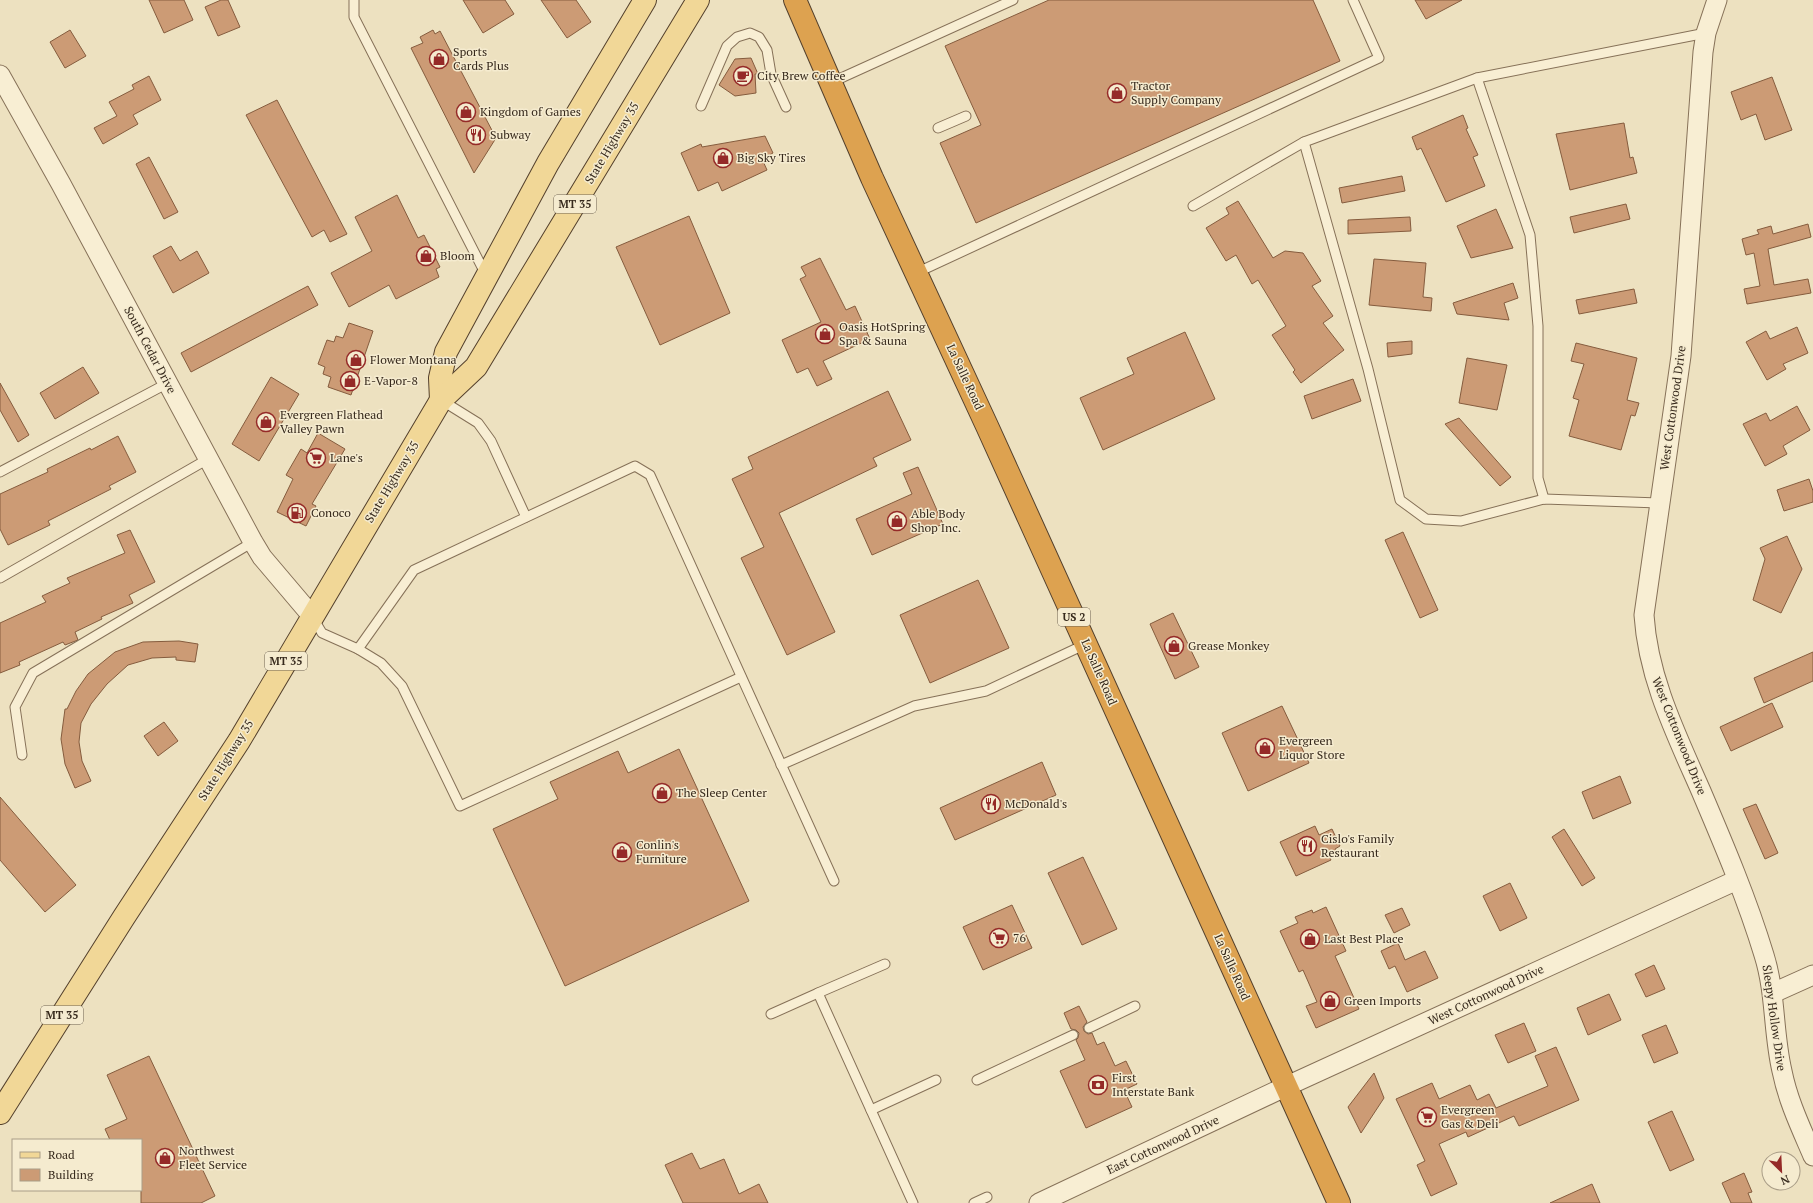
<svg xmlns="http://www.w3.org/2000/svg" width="1813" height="1203" viewBox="0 0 1813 1203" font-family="'PT Serif',serif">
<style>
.building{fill:#cc9b75;stroke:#855c3e}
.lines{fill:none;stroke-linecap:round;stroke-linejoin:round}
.lane-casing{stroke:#867158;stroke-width:11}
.street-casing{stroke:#867158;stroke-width:21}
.primary-casing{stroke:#54402c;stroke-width:24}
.highway-casing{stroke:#54402c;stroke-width:24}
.lane{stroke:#f8eed3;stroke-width:9}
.street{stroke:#f8eed3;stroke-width:19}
.primary{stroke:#f1d797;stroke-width:22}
.highway{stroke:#dda250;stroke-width:22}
.labels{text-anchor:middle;stroke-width:3;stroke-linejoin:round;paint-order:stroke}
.shield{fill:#f5ebcf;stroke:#6f6352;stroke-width:1}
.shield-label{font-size:11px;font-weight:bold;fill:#36291c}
.poi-label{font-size:12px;fill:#36291c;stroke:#f5ebcf;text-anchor:start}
.street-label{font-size:12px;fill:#36291c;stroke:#f5ebcf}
</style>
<rect width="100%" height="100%" fill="#ede1c0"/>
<g class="building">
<path d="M 149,0 L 184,0 L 193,20 L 164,33 Z"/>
<path d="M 221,0 L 228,0 L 240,27 L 218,36 L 205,7 Z"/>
<path d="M 463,0 L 505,0 L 514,14 L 483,33 Z"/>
<path d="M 541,0 L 576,0 L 591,22 L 567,38 Z"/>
<path d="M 1049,0 L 1313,0 L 1340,61 L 976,223 L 940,143 L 981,125 L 945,46 Z"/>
<path d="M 1415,0 L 1462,0 L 1426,19 Z"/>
<path d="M 70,30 L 86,56 L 65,68 L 50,42 Z"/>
<path d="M 433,30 L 435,34 L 440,31 L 496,138 L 474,173 L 411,48 L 423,43 L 420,37 Z"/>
<path d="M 751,58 L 758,74 L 755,74 L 756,93 L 735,96 L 719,85 L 735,59 Z"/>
<path d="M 149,76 L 161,100 L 133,115 L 138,124 L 103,144 L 94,128 L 117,116 L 109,102 L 134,89 L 132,85 Z"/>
<path d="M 1772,77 L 1792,130 L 1765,140 L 1756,114 L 1741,120 L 1731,92 Z"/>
<path d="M 277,100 L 347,234 L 330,242 L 324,230 L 312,237 L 246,115 Z"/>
<path d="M 1463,115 L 1468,128 L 1466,129 L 1478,155 L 1473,157 L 1485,186 L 1446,202 L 1421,148 L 1417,150 L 1412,137 Z"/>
<path d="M 1624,123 L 1630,158 L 1633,157 L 1637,173 L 1570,190 L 1556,134 Z"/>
<path d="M 765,136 L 773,153 L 762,159 L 767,170 L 722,191 L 718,182 L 698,191 L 681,153 L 701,144 L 702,147 Z"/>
<path d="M 149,157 L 178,212 L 164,219 L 136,164 Z"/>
<path d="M 1402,176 L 1405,191 L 1342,203 L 1339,188 Z"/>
<path d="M 397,195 L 418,238 L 424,235 L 440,267 L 436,269 L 439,277 L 396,299 L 389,285 L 349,307 L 331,273 L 372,251 L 355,217 Z"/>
<path d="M 1238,201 L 1273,258 L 1285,251 L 1303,253 L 1321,281 L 1312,286 L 1333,316 L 1323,323 L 1344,350 L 1301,383 L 1293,372 L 1295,370 L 1272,335 L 1286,326 L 1258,280 L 1252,284 L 1236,255 L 1226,261 L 1206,228 L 1229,214 L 1226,208 Z"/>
<path d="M 1626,204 L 1630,219 L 1574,233 L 1570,217 Z"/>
<path d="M 1496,209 L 1513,248 L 1471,258 L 1457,226 Z"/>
<path d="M 689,216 L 730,313 L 660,345 L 616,247 Z"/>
<path d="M 1410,217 L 1411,231 L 1348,234 L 1348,220 Z"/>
<path d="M 1808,224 L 1811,237 L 1768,249 L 1774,285 L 1808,279 L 1811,293 L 1747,304 L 1744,289 L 1760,286 L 1754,253 L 1746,255 L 1742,239 L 1759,234 L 1757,230 L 1771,226 L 1773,234 Z"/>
<path d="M 171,246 L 180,261 L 197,251 L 209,273 L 173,293 L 153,256 Z"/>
<path d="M 820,258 L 846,310 L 855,306 L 870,339 L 823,361 L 832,379 L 817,386 L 808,368 L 797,373 L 782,340 L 821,322 L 800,279 L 806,276 L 801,267 Z"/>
<path d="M 1374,259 L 1426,263 L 1423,297 L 1432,298 L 1431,311 L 1369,305 Z"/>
<path d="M 1513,283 L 1518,298 L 1504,303 L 1509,320 L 1457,314 L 1453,303 Z"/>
<path d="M 308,286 L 318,305 L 191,372 L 181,353 Z"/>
<path d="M 1634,289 L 1637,303 L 1579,314 L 1576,300 Z"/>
<path d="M 349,323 L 373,331 L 351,395 L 328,387 L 331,377 L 323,374 L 325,367 L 318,364 L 327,340 L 334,342 L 336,336 L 343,338 Z"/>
<path d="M 1797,327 L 1808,353 L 1783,364 L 1786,369 L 1767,380 L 1746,342 L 1766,331 L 1770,339 Z"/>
<path d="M 1185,332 L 1215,399 L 1103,450 L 1080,398 L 1134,374 L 1127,358 Z"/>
<path d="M 1412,341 L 1412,354 L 1388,357 L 1387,343 Z"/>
<path d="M 1576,343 L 1637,358 L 1627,400 L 1639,403 L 1635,416 L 1631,415 L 1621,450 L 1569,436 L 1579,400 L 1573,398 L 1584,364 L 1571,361 Z"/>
<path d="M 1467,358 L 1507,365 L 1497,410 L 1459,403 Z"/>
<path d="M 83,367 L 99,393 L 55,419 L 40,393 Z"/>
<path d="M 271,377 L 299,394 L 259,461 L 232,444 Z"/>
<path d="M 1353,379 L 1361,401 L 1312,419 L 1304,396 Z"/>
<path d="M 0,383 L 29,435 L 18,442 L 0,410 Z"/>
<path d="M 888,391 L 911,440 L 873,458 L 877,466 L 779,513 L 835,632 L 787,655 L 741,558 L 764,547 L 732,479 L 753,469 L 748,457 Z"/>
<path d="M 1797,406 L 1810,430 L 1783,446 L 1787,454 L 1765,466 L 1743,424 L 1766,413 L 1770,421 Z"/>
<path d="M 1459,418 L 1511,477 L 1500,486 L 1445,424 Z"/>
<path d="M 318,433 L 345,449 L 312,504 L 316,506 L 306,526 L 277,512 L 293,479 L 286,475 L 301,449 L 307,453 Z"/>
<path d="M 118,436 L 136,472 L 109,486 L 111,489 L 48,521 L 50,525 L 8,545 L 0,529 L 0,494 L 48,472 L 47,469 L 90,448 L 91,450 Z"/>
<path d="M 918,467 L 943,524 L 872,555 L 856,519 L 912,494 L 903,473 Z"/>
<path d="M 1809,479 L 1813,491 L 1813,502 L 1784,511 L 1777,490 Z"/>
<path d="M 130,530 L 155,582 L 129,595 L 133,603 L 101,617 L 102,619 L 75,632 L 78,640 L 65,645 L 63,642 L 19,662 L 20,665 L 0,673 L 0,623 L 46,602 L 42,596 L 70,583 L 67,578 L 125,553 L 117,535 Z"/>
<path d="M 1403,532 L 1438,610 L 1420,618 L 1385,540 Z"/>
<path d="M 1787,536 L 1802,569 L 1781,613 L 1753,600 L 1765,559 L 1760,548 Z"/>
<path d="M 978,580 L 1009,648 L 930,683 L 900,615 Z"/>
<path d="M 1173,613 L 1199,667 L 1175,679 L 1150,624 Z"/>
<path d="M 179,641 L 198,644 L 195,662 L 176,660 L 176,657 L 152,658 L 128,665 L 107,684 L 91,704 L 81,723 L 79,742 L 82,761 L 91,781 L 75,788 L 65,764 L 61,739 L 65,709 L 67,709 L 76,691 L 88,674 L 115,652 L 143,642 Z"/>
<path d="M 1813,652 L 1813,681 L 1764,703 L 1754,678 Z"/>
<path d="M 1772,703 L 1783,727 L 1731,751 L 1720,727 Z"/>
<path d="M 1282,706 L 1309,763 L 1248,791 L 1222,733 Z"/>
<path d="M 164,722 L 178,741 L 158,756 L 144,736 Z"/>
<path d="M 679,749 L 749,901 L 565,986 L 493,829 L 558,799 L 550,782 L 618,751 L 628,773 Z"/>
<path d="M 1042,762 L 1056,795 L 955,840 L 940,808 Z"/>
<path d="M 1620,776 L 1631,803 L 1593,819 L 1582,792 Z"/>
<path d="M 0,797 L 76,885 L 45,912 L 0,860 Z"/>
<path d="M 1756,804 L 1778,853 L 1765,859 L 1743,809 Z"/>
<path d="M 1315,826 L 1319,835 L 1332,829 L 1340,846 L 1335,849 L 1337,853 L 1329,856 L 1331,860 L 1296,876 L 1280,842 Z"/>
<path d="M 1564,829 L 1595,878 L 1582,886 L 1552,837 Z"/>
<path d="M 1083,857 L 1117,929 L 1082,945 L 1048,873 Z"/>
<path d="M 1510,883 L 1527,918 L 1500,931 L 1483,896 Z"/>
<path d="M 1012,905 L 1032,948 L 983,970 L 963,927 Z"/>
<path d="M 1326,907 L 1346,951 L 1335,956 L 1359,1009 L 1316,1028 L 1306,1006 L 1317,1002 L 1303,970 L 1299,972 L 1280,931 L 1298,923 L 1295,917 L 1312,910 L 1313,913 Z"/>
<path d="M 1402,908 L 1410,925 L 1394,933 L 1385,915 Z"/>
<path d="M 1398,943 L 1405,960 L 1425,951 L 1438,978 L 1407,992 L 1395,966 L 1389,969 L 1381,951 Z"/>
<path d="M 1654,965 L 1665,989 L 1646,997 L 1635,974 Z"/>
<path d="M 1609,994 L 1621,1020 L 1588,1035 L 1577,1008 Z"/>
<path d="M 1079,1006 L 1087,1022 L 1083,1027 L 1084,1031 L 1088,1034 L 1092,1033 L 1097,1045 L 1104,1042 L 1115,1066 L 1126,1061 L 1137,1084 L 1124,1090 L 1132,1107 L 1086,1128 L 1060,1071 L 1085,1060 L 1076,1040 L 1078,1038 L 1079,1033 L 1076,1030 L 1071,1029 L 1064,1013 Z"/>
<path d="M 1524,1023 L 1536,1051 L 1508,1063 L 1495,1035 Z"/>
<path d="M 1666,1025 L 1678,1053 L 1654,1063 L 1642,1035 Z"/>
<path d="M 1556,1047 L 1579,1100 L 1519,1126 L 1514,1116 L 1468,1137 L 1466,1132 L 1439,1144 L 1457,1184 L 1431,1196 L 1417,1165 L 1425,1161 L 1396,1099 L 1432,1083 L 1439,1099 L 1470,1085 L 1477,1100 L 1489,1094 L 1496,1108 L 1548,1086 L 1535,1056 Z"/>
<path d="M 149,1056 L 215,1196 L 201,1203 L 141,1203 L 141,1140 L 110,1140 L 105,1129 L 127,1119 L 107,1075 Z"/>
<path d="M 1374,1073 L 1384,1098 L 1361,1133 L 1348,1107 Z"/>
<path d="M 1672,1111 L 1694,1160 L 1670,1171 L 1648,1122 Z"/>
<path d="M 692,1153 L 700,1169 L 724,1159 L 739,1194 L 759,1184 L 768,1203 L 683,1203 L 665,1165 Z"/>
<path d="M 1744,1173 L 1752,1192 L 1748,1193 L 1752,1203 L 1731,1203 L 1722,1183 Z"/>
<path d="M 1592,1184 L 1600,1203 L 1550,1203 Z"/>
</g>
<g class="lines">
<defs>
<g id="lane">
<path d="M 354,0 L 354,17 L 486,275"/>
<path d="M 1477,78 L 1530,235 L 1538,326 L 1538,478 L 1544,499"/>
<path d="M 830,83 L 1013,0"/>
<path d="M 701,106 L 727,46 L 737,37 L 750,33 L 759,37 L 767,50 L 771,74 L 786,107"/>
<path d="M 938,128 L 966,116"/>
<path d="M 1304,142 L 1368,369 L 1400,500 L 1426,519 L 1461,521 L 1544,499 L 1659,503"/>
<path d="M 1193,206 L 1304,142 L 1477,78 L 1706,33"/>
<path d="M 916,273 L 1379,58 L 1353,0"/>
<path d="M 441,400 L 478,423 L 491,441 L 526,517"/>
<path d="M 0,472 L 168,383"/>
<path d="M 0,578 L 208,459"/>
<path d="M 313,618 L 322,633 L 358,649 L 414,570 L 635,466 L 650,475 L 834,881"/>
<path d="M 358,649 L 381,663 L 402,686 L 460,806 L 741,677"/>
<path d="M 22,755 L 15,707 L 33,673 L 253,542"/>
<path d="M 781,765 L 914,706 L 986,691 L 1086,644"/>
<path d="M 885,964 L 818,993 L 913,1203"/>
<path d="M 771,1014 L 818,993"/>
<path d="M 1089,1028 L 1135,1006"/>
<path d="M 977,1080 L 1073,1035"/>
<path d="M 871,1110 L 936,1080"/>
<path d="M 974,1203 L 987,1197"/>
</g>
<g id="street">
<path d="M 1717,0 L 1706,33 L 1703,52 L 1681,356 L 1644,615 C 1648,678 1676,734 1701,791 C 1724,845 1747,899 1764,955 C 1776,993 1773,1033 1782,1071 C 1788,1101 1801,1128 1813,1156"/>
<path d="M 0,75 L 61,184 L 253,542 L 262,557 L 312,616"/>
<path d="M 1773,993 L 1813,975"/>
<path d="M 1039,1203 L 1287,1086 L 1737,880"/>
</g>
<g id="primary">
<path d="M 441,400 L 440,378 L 446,352 L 548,163 L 645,0"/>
<path d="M 0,1113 L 124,917 L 239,741 L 441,400 L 476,367 L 698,0"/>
</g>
<path id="highway" d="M 795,0 L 872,178 L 987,426 L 1339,1203"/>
</defs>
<use href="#lane" class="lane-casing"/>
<use href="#street" class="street-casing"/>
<use href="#primary" class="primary-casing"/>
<use href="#highway" class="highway-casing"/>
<use href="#lane" class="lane"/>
<use href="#street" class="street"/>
<use href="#primary" class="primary"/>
<use href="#highway" class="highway"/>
</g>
<defs>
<symbol id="shop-ring" viewBox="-11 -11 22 22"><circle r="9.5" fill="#f5ebcf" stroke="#952a28" stroke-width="1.5"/><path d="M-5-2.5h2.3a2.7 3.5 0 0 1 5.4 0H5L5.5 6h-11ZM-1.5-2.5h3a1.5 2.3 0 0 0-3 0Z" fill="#952a28"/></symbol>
<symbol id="cafe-ring" viewBox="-11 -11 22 22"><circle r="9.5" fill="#f5ebcf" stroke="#952a28" stroke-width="1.5"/><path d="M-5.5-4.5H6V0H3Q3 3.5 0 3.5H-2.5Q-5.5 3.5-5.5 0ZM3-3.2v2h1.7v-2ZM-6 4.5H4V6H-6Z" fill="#952a28"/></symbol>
<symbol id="restaurant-ring" viewBox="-11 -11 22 22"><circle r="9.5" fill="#f5ebcf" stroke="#952a28" stroke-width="1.5"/><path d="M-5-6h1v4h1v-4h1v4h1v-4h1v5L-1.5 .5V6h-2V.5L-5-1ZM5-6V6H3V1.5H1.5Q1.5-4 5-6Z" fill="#952a28"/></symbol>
<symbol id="supermarket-ring" viewBox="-11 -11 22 22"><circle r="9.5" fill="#f5ebcf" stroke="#952a28" stroke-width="1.5"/><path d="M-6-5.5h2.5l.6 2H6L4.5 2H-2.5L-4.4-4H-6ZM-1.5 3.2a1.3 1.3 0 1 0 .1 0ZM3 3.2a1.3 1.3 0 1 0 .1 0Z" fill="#952a28"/></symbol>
<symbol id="fuel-ring" viewBox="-11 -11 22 22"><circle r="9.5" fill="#f5ebcf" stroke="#952a28" stroke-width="1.5"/><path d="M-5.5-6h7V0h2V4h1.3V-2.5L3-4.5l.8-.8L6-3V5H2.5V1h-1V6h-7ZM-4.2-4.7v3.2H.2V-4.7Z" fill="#952a28"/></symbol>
<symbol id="bank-ring" viewBox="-11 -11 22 22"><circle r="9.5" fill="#f5ebcf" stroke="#952a28" stroke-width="1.5"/><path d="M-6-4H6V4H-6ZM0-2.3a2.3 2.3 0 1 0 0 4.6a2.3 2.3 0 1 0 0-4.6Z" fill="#952a28"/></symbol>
</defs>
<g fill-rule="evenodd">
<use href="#shop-ring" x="428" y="48" width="22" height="22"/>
<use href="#cafe-ring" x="732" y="65" width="22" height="22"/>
<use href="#shop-ring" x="1106" y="82" width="22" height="22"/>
<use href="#shop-ring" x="455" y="101" width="22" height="22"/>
<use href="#restaurant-ring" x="465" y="124" width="22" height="22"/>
<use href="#shop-ring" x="712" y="147" width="22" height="22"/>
<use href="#shop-ring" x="415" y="245" width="22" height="22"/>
<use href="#shop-ring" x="814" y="323" width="22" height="22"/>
<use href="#shop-ring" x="345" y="349" width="22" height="22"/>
<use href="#shop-ring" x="339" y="370" width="22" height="22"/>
<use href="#shop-ring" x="255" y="411" width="22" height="22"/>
<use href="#supermarket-ring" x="305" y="447" width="22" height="22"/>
<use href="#fuel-ring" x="286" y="502" width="22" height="22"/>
<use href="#shop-ring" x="886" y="510" width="22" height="22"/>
<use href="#shop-ring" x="1163" y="635" width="22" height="22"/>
<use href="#shop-ring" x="1254" y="737" width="22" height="22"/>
<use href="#shop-ring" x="651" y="782" width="22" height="22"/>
<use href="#restaurant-ring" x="980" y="793" width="22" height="22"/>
<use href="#restaurant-ring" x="1296" y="835" width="22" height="22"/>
<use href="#shop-ring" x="611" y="841" width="22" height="22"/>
<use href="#supermarket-ring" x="988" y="927" width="22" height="22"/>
<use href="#shop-ring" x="1299" y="928" width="22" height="22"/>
<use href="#shop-ring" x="1319" y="990" width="22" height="22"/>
<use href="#bank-ring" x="1087" y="1074" width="22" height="22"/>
<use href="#supermarket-ring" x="1416" y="1106" width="22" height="22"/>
<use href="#shop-ring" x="154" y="1147" width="22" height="22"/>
</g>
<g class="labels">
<g class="shield">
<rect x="554" y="195" width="42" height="18" rx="3"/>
<rect x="1058" y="608" width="32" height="18" rx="3"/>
<rect x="265" y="652" width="42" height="18" rx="3"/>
<rect x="41" y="1006" width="42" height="18" rx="3"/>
</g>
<g class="shield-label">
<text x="575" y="208">MT 35</text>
<text x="1074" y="621">US 2</text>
<text x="286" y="665">MT 35</text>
<text x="62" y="1019">MT 35</text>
</g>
<g class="poi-label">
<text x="453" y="56">Sports<tspan x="453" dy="14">Cards Plus</tspan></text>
<text x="757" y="80">City Brew Coffee</text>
<text x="1131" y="90">Tractor<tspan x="1131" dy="14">Supply Company</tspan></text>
<text x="480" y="116">Kingdom of Games</text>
<text x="490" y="139">Subway</text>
<text x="737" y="162">Big Sky Tires</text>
<text x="440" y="260">Bloom</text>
<text x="839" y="331">Oasis HotSpring<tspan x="839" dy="14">Spa &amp; Sauna</tspan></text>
<text x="370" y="364">Flower Montana</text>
<text x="364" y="385">E-Vapor-8</text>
<text x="280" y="419">Evergreen Flathead<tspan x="280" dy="14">Valley Pawn</tspan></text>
<text x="330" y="462">Lane's</text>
<text x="311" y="517">Conoco</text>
<text x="911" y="518">Able Body<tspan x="911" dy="14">Shop Inc.</tspan></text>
<text x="1188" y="650">Grease Monkey</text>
<text x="1279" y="745">Evergreen<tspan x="1279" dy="14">Liquor Store</tspan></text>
<text x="676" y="797">The Sleep Center</text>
<text x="1005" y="808">McDonald's</text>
<text x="1321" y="843">Cislo's Family<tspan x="1321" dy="14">Restaurant</tspan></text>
<text x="636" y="849">Conlin's<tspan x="636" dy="14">Furniture</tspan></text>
<text x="1013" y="942">76</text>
<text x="1324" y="943">Last Best Place</text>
<text x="1344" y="1005">Green Imports</text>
<text x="1112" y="1082">First<tspan x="1112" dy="14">Interstate Bank</tspan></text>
<text x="1441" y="1114">Evergreen<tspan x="1441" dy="14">Gas &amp; Deli</tspan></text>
<text x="179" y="1155">Northwest<tspan x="179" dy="14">Fleet Service</tspan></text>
</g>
<g class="street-label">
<text transform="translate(612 143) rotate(-59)" y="4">State Highway 35</text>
<text transform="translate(150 350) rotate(62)" y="4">South Cedar Drive</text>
<text transform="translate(965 377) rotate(65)" y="4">La Salle Road</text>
<text transform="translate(1673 408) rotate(-82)" y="4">West Cottonwood Drive</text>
<text transform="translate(392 482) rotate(-59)" y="4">State Highway 35</text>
<text transform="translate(1099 672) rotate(66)" y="4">La Salle Road</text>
<text transform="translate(1679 736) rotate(68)" y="4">West Cottonwood Drive</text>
<text transform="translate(226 760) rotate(-58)" y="4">State Highway 35</text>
<text transform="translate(1232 967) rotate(66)" y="4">La Salle Road</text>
<text transform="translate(1486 995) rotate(-25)" y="4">West Cottonwood Drive</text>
<text transform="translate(1774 1018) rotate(82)" y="4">Sleepy Hollow Drive</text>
<text transform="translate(1163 1145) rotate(-25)" y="4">East Cottonwood Drive</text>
</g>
</g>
<rect x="12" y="1139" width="130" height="52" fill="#f5ebcf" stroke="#a99d87"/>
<rect x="20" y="1152" width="20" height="6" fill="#f1d797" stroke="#a99d87"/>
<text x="48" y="1159" font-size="12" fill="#36291c">Road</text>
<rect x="20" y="1169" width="20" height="12" fill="#cc9b75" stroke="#a99d87"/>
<text x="48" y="1179" font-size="12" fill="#36291c">Building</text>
<g transform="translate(1781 1171) rotate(156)"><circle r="19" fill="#f5ebcf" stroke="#a99d87"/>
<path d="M0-3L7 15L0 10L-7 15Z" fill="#952a28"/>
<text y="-6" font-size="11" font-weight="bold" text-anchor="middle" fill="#36291c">N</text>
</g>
</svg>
